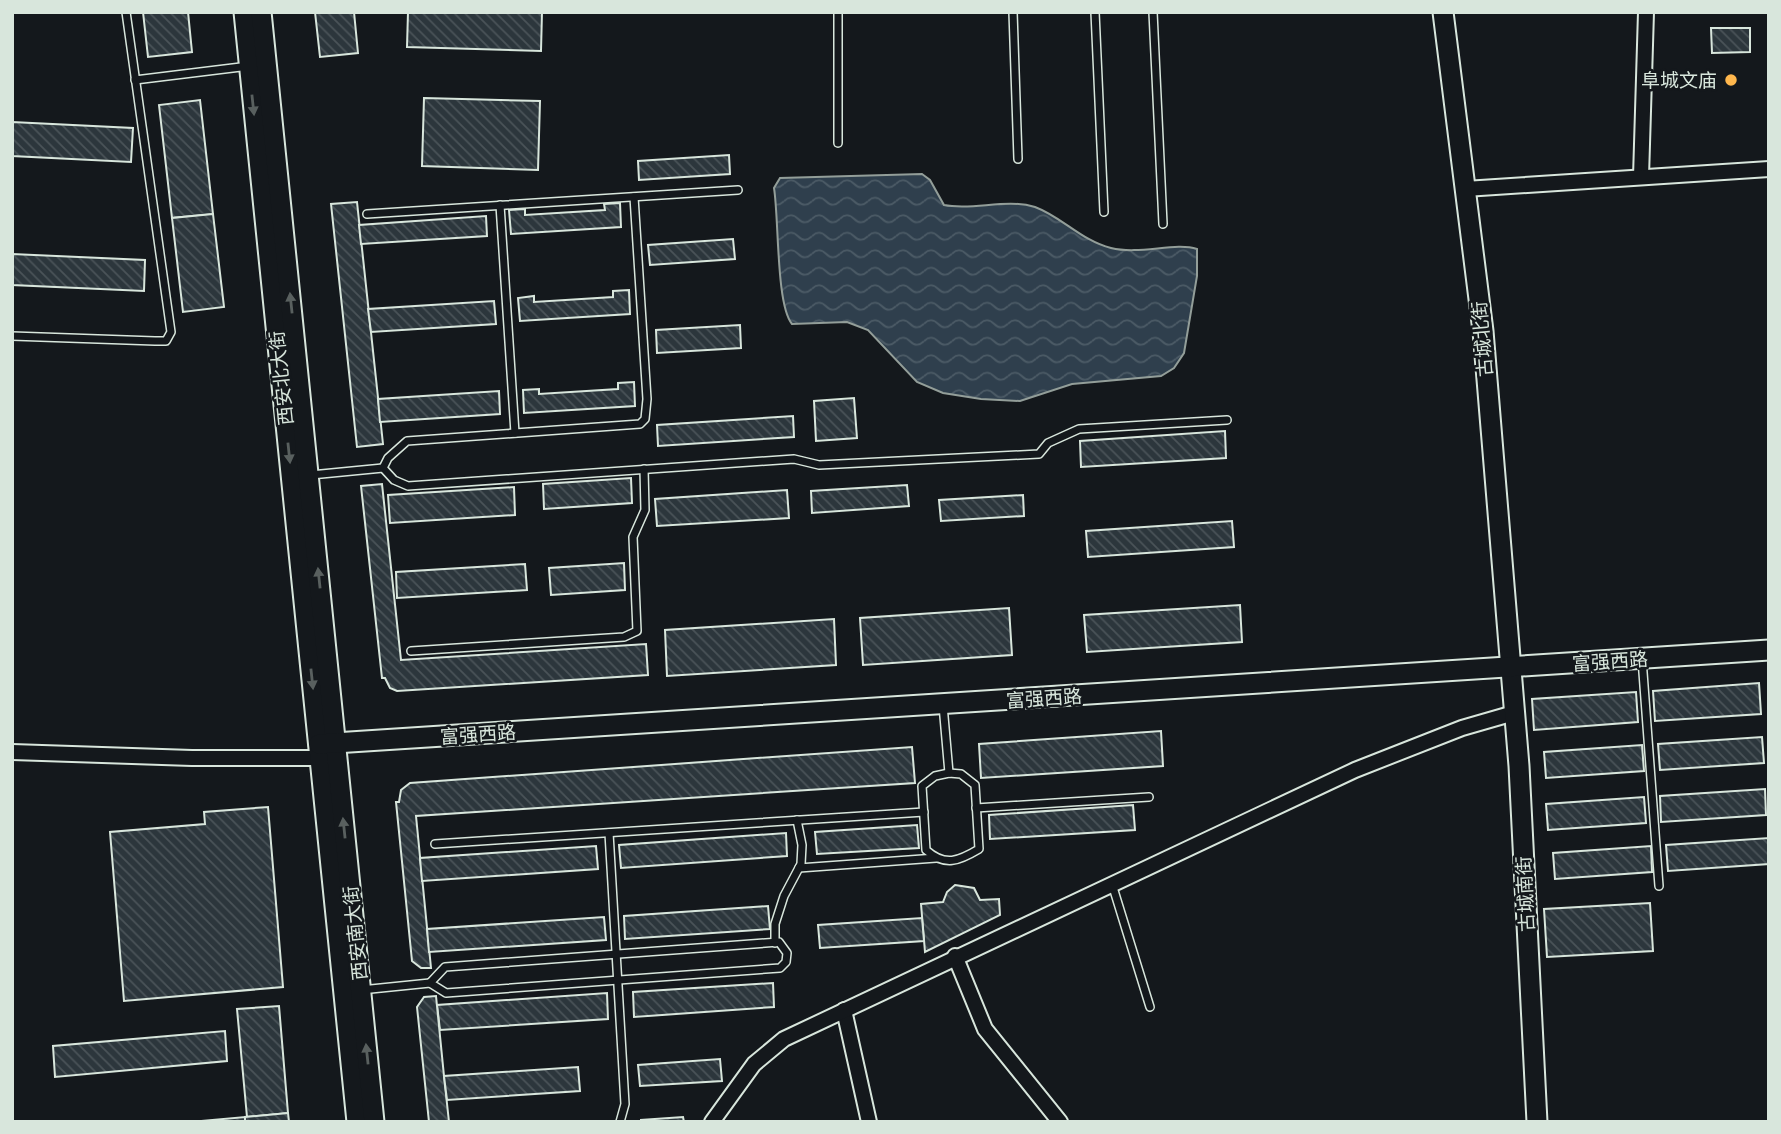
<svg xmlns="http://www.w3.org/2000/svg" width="1781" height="1134" viewBox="0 0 1781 1134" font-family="Commissioner,'Noto Sans SC',sans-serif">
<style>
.water{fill:url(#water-waves);stroke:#939e99;stroke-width:2}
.building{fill:url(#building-back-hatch);stroke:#d8e6dc;stroke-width:2}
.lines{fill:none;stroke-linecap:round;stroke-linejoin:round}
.lane-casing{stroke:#d8e6dc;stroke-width:10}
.street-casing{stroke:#d8e6dc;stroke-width:18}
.secondary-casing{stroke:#d8e6dc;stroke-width:23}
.lane{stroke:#14181c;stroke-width:7}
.street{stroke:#14181c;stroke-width:14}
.secondary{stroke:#14181c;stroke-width:19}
.oneway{fill:#59605f}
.poi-dot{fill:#ffb74d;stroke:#14181c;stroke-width:2.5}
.labels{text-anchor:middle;stroke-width:5;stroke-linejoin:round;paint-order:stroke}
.poi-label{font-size:19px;fill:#d8e6dc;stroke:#14181c;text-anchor:end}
.street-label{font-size:19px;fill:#d8e6dc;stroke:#14181c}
</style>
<defs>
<pattern id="water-waves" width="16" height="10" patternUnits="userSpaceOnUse" patternTransform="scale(1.75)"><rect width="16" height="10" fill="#2f3f4d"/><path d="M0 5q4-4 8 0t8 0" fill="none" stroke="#4c5b66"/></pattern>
<pattern id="building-back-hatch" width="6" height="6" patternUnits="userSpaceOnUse" patternTransform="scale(1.75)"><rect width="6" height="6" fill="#2c363c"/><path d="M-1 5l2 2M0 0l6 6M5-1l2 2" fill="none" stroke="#4a5358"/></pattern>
</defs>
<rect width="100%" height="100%" fill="#14181c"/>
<path class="water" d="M 922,174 L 930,180 L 944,205 C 973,211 1006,198 1035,207 C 1062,217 1082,241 1111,248 C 1140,255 1175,242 1197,249 L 1197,276 L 1184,353 L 1174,368 L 1161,376 L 1072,384 L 1020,401 L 981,399 L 943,393 L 917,382 L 868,330 L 847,322 L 792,324 C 776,305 779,218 774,188 L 780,178 Z"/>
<g class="building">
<path d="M 143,12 L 188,12 L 192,52 L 148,57 Z"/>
<path d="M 315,12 L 354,12 L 358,53 L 320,57 Z"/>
<path d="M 408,12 L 542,12 L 541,51 L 407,47 Z"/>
<path d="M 1711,28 L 1750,28 L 1750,52 L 1712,53 Z"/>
<path d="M 424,98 L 540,101 L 538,170 L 422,166 Z"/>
<path d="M 200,100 L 213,214 L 172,218 L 159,105 Z"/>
<path d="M 12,122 L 133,128 L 131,162 L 12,156 Z"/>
<path d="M 729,155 L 730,174 L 639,180 L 638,161 Z"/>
<path d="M 357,202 L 383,444 L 357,447 L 331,204 Z"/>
<path d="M 620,203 L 621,227 L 511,234 L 509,210 L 525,209 L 525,215 L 605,210 L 604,204 Z"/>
<path d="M 213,214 L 224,307 L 183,312 L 172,218 Z"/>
<path d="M 486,216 L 487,236 L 361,244 L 359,225 Z"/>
<path d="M 733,239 L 735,259 L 650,265 L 648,245 Z"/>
<path d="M 12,254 L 145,260 L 144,291 L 12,285 Z"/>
<path d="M 629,290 L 630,314 L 520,321 L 518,298 L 534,296 L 534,302 L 613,297 L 613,291 Z"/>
<path d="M 494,301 L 496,324 L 371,332 L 368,309 Z"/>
<path d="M 740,325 L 741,348 L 657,353 L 656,330 Z"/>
<path d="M 634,382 L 635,406 L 524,413 L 523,390 L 539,389 L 539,394 L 618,389 L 618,383 Z"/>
<path d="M 499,391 L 500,414 L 380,422 L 378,399 Z"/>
<path d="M 854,398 L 857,438 L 816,441 L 814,401 Z"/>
<path d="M 793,416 L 794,437 L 658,446 L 657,425 Z"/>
<path d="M 1225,431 L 1226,458 L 1081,467 L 1080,441 Z"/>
<path d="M 631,478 L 632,503 L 544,509 L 543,484 Z"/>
<path d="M 382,484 L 401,660 L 646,644 L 648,675 L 397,691 L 390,688 L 385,678 L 382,678 L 361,486 Z"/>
<path d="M 907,485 L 909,506 L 812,513 L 811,491 Z"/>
<path d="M 514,487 L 515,515 L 390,523 L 388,495 Z"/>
<path d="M 787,490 L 789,518 L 657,526 L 655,499 Z"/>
<path d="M 1023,495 L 1024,516 L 941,521 L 939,500 Z"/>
<path d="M 1232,521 L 1234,547 L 1088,557 L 1086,531 Z"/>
<path d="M 624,563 L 625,590 L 551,595 L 549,568 Z"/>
<path d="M 525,564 L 527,590 L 397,598 L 396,572 Z"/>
<path d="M 1240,605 L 1242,642 L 1087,652 L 1084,615 Z"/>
<path d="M 1009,608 L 1012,655 L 863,665 L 860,618 Z"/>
<path d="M 834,619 L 836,665 L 667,676 L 665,630 Z"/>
<path d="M 1759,683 L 1761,714 L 1655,721 L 1653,691 Z"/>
<path d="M 1636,692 L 1638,722 L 1534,730 L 1532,699 Z"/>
<path d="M 1161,731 L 1163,766 L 981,778 L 979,744 Z"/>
<path d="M 1762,737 L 1764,763 L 1660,770 L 1658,744 Z"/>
<path d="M 1642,745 L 1644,771 L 1546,778 L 1544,752 Z"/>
<path d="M 912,747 L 915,783 L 416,816 L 431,968 L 421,968 L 412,961 L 396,802 L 399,802 L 401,790 L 410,783 Z"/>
<path d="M 1765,789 L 1766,815 L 1661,822 L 1660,796 Z"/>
<path d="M 1644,797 L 1646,823 L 1548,830 L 1546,804 Z"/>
<path d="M 1133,805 L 1135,830 L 990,839 L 989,815 Z"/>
<path d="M 268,807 L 283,987 L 124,1001 L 110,832 L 205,824 L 204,812 Z"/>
<path d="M 917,825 L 919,848 L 817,854 L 815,832 Z"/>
<path d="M 786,833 L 787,856 L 621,868 L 619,845 Z"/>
<path d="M 1769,838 L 1769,864 L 1668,871 L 1666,845 Z"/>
<path d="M 596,846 L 598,869 L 422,881 L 420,858 Z"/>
<path d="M 1651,846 L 1652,872 L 1555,879 L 1553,853 Z"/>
<path d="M 955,885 L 974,888 L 980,900 L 999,899 L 1000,915 L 925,952 L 921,904 L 943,902 L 947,892 Z"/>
<path d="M 1650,903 L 1653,951 L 1547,957 L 1544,909 Z"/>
<path d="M 768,906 L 770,929 L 625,939 L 624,916 Z"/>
<path d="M 604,917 L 606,940 L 429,952 L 427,929 Z"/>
<path d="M 922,918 L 924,941 L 820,948 L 818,925 Z"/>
<path d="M 773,983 L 774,1007 L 634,1017 L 633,992 Z"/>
<path d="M 607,993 L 608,1019 L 440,1030 L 437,1005 Z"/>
<path d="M 436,996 L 444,1076 L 449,1122 L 429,1122 L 417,1007 L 424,997 Z"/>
<path d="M 279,1006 L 288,1113 L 247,1117 L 237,1009 Z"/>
<path d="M 225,1031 L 227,1061 L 55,1077 L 53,1046 Z"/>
<path d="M 720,1059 L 722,1081 L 640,1086 L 638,1065 Z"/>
<path d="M 578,1067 L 580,1091 L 447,1100 L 444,1076 Z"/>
<path d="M 288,1113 L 289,1122 L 245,1122 L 245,1117 Z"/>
<path d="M 245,1117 L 245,1122 L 190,1122 Z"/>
<path d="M 683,1117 L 684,1122 L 641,1122 L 641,1120 Z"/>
</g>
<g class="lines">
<defs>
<g id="lane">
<path d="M 1013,12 L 1018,159"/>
<path d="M 1095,12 L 1104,212"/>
<path d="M 1153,12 L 1163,224"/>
<path d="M 135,80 L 249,66"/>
<path d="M 838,143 L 838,12"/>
<path d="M 634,197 L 647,399 L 645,419 L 640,424 L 407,441 L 388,458 L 383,468 L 394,480 L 408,486 L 794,459 L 819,465 L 1039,454 L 1048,443 L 1079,429 L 1227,420"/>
<path d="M 500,205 L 515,433"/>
<path d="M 367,214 L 738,190"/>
<path d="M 12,336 L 155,341 L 166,341 L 171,332 L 126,12"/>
<path d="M 311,475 L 383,468"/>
<path d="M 411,651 L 624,637 L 637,631 L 633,537 L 645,510 L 644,469"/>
<path d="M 1642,659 L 1659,886"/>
<path d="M 943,705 L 949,773"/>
<path d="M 949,773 L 961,774 L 975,785 L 979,849 C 959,861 945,867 926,850 L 922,786 L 935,776 Z"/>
<path d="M 976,808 L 1149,797"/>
<path d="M 609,833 L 625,1104 L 620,1122"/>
<path d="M 435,844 L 924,812"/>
<path d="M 799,868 L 936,858"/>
<path d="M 1112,884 L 1150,1007"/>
<path d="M 779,942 L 787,953 L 786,962 L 780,968 L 446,993 L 430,983 L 445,967 Z"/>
<path d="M 775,943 L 775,924 L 784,896 L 801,864 L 802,845 L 797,820"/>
<path d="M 361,990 L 430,983"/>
</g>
<g id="street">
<path d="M 1641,177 L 1646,12"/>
<path d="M 1465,189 L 1769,169"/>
<path d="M 12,752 L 192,758 L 320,758"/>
<path d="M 955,956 L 985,1029 L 1060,1122"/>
<path d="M 844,1010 L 869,1122"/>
<path d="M 712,1122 L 754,1064 L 784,1039 L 1355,770 L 1462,728 L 1514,713"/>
</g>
<g id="secondary">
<path d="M 244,12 L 357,1122"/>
<path d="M 261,12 L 374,1122"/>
<path d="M 1443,12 L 1483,331 L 1519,766 L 1537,1122"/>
<path d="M 319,744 L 1769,650"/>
</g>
</defs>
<use href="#lane" class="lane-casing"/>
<use href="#street" class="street-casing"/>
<use href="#secondary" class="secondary-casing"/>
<use href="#lane" class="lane"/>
<use href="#street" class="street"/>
<use href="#secondary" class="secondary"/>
</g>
<defs><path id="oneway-solid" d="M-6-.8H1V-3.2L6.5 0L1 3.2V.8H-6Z" transform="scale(1.75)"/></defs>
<g class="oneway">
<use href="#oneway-solid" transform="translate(253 105) rotate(84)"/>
<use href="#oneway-solid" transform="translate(291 303) rotate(-96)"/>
<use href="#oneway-solid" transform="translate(289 453) rotate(84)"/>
<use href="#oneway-solid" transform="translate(319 578) rotate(-96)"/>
<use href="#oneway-solid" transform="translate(312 679) rotate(84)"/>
<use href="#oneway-solid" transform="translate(344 828) rotate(-96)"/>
<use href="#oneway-solid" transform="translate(367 1054) rotate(-96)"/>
</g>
<circle class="poi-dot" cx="1731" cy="80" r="7"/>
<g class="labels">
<g class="poi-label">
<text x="1717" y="87">阜城文庙</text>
</g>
<g class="street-label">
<text transform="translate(1482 339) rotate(-95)" y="7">古城北街</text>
<text transform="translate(281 378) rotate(-96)" y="7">西安北大街</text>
<text transform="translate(1610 661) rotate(-4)" y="7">富强西路</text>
<text transform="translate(1044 698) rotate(-4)" y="7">富强西路</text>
<text transform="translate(478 734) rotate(-4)" y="7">富强西路</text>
<text transform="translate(1525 894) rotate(-93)" y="7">古城南街</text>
<text transform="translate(355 933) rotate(-96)" y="7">西安南大街</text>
</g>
</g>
<rect width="1781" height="1134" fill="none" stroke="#d8e6dc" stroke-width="28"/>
</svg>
